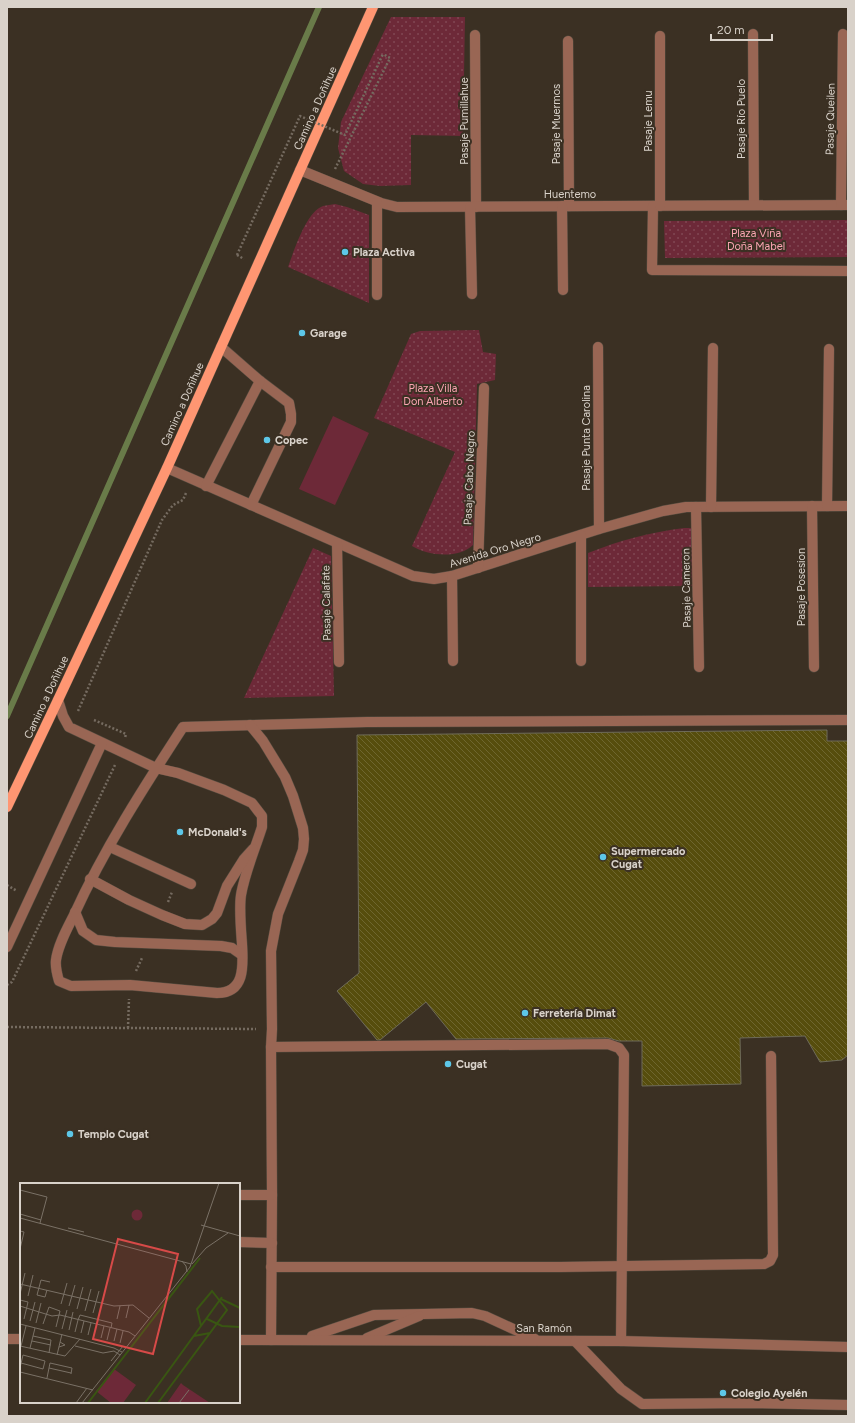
<svg xmlns="http://www.w3.org/2000/svg" width="855" height="1423" viewBox="0 0 855 1423" font-family="Figtree,sans-serif">
<style>
.park{fill:url(#park-dots)}
.pitch{fill:#6d2938}
.lines{fill:none;stroke-linecap:round;stroke-linejoin:round}
.stream{stroke:#697b49;stroke-width:6}
.building{fill:url(#building-back-hatch);stroke:#6e6b59}
.minor-casing{stroke:#574d41;stroke-width:11}
.major-casing{stroke:#574d41;stroke-width:11}
.path{stroke:#756b60;stroke-width:2.5;stroke-dasharray:2 2;stroke-linecap:butt}
.minor{stroke:#996654;stroke-width:10}
.major{stroke:#ff9672;stroke-width:10}
.path-bridge{stroke:#756b60;stroke-width:2.5;stroke-dasharray:2 2;stroke-linecap:butt}
.poi-dot{fill:#5dc7e8;stroke:#3b3023;stroke-width:1.5}
.labels{text-anchor:middle;stroke-width:4;stroke-linejoin:round;paint-order:stroke}
.street-label{font-size:11px;fill:#d9d2ca;stroke:#3b3023}
.park-label{font-size:11px;fill:#faa4b2;stroke:#3b3023}
.poi-label{font-size:11px;font-weight:bold;fill:#d9d2ca;stroke:#3b3023;text-anchor:start}
.inset-river{fill:none;stroke:#395612;stroke-width:2}
.inset-road{fill:none;stroke:#7a7166;stroke-width:1}
.view{fill:#d74a48;fill-opacity:0.15;stroke:#d74a48;stroke-width:2}
.inset-edge{fill:none;stroke:#d9d2ca;stroke-width:2}
</style>
<defs>
<pattern id="park-dots" width="8" height="8" patternUnits="userSpaceOnUse"><rect width="8" height="8" fill="#6d2938"/><path d="M2 2h.1M6 6h.1" fill="none" stroke="#814753" stroke-width="1.8" stroke-linecap="round"/></pattern>
<pattern id="building-back-hatch" width="6" height="6" patternUnits="userSpaceOnUse"><rect width="6" height="6" fill="#564d0d"/><path d="M-1 5l2 2M0 0l6 6M5-1l2 2" fill="none" stroke="#6e662f"/></pattern>
</defs>
<rect width="100%" height="100%" fill="#3b3023"/>
<g class="park">
<path d="M 391,17 L 465,17 L 463,136 L 411,135 L 411,185 L 380,186 L 363,184 L 344,171 L 338,148 L 341,122 Z"/>
<path d="M 335,204 L 347,207 L 369,215 L 369,303 L 288,267 C 294,251 306,212 323,206 C 327,205 331,205 335,204 Z"/>
<path d="M 848,220 L 848,257 L 665,258 L 664,221 Z"/>
<path d="M 479,330 L 483,352 L 496,354 L 495,380 L 477,384 L 473,545 C 459,559 428,556 412,546 L 455,452 L 374,418 L 411,334 L 420,331 Z"/>
<path d="M 684,528 L 693,528 L 693,586 L 588,587 L 588,553 C 618,541 651,532 684,528 Z"/>
<path d="M 313,548 L 331,556 L 334,696 L 244,698 Z"/>
</g>
<path class="pitch" d="M 333,416 L 369,433 L 335,505 L 299,489 Z"/>
<g class="lines">
<path class="stream" d="M 7,716 L 319,7"/>
</g>
<path class="building" d="M 827,730 L 827,741 L 848,741 L 848,1055 L 842,1060 L 820,1062 L 805,1036 L 740,1038 L 741,1084 L 642,1086 L 642,1041 L 619,1041 L 608,1038 L 456,1039 L 426,1002 L 380,1040 L 377,1040 L 337,991 L 359,973 L 357,735 Z"/>
<g class="lines">
<defs>
<g id="minor">
<path d="M 753,34 L 754,205"/>
<path d="M 475,35 L 476,207"/>
<path d="M 568,41 L 569,206"/>
<path d="M 300,170 L 381,203 L 397,207 L 848,205"/>
<path d="M 377,202 L 377,295"/>
<path d="M 841,205 L 843,34"/>
<path d="M 562,206 L 563,290"/>
<path d="M 653,206 L 652,270 L 848,271"/>
<path d="M 660,206 L 660,36"/>
<path d="M 470,207 L 472,294"/>
<path d="M 221,347 L 260,381 L 289,403 L 291,414 L 291,422 L 251,505"/>
<path d="M 598,347 L 599,529"/>
<path d="M 167,468 L 413,576 L 434,579 L 452,576 L 599,529 L 663,511 L 686,507 L 848,506"/>
<path d="M 206,486 L 260,381"/>
<path d="M 812,506 L 814,667"/>
<path d="M 827,506 L 829,349"/>
<path d="M 696,507 L 699,667"/>
<path d="M 711,507 L 713,348"/>
<path d="M 337,543 L 339,662"/>
<path d="M 478,568 L 484,388"/>
<path d="M 452,576 L 453,661"/>
<path d="M 581,661 L 581,535"/>
<path d="M 58,700 L 63,716 L 69,727 L 156,768 L 178,773 L 224,790 L 252,803 L 262,816 L 262,827 C 255,849 245,872 241,895 C 239,908 241,930 242,944 C 243,964 246,993 217,993 L 130,985 L 71,986 L 59,981 C 57,974 55,967 56,960 C 58,945 67,929 74,915 C 104,849 144,787 183,727 L 367,722 L 848,720"/>
<path d="M 250,725 L 263,741 L 285,777 L 293,796 L 303,828 L 304,839 L 303,850 L 299,861 L 278,914 L 271,951 L 272,1029 L 271,1047 L 272,1195 L 271,1340"/>
<path d="M 110,847 L 191,884"/>
<path d="M 90,879 L 129,900 L 162,915 L 185,924 L 202,925 L 212,919 L 217,913 L 227,886 L 244,859 L 253,849"/>
<path d="M 75,912 L 83,931 L 96,940 L 115,942 L 221,946 L 232,948 L 242,955"/>
<path d="M 7,947 L 102,743"/>
<path d="M 271,1047 L 608,1044 L 619,1048 L 624,1055 L 621,1341"/>
<path d="M 239,1195 L 272,1195"/>
<path d="M 239,1242 L 272,1243"/>
<path d="M 271,1267 L 560,1267 L 764,1264 L 770,1261 L 773,1255 L 771,1056"/>
<path d="M 312,1336 L 374,1315 L 472,1313 L 485,1316 L 535,1339"/>
<path d="M 367,1338 L 419,1316"/>
<path d="M 7,1339 L 21,1339"/>
<path d="M 239,1340 L 621,1341 L 848,1347"/>
<path d="M 575,1341 L 621,1389 L 642,1404 L 746,1403 L 848,1405"/>
</g>
<path id="major" d="M 7,807 L 58,700 L 167,468 L 373,7"/>
</defs>
<use href="#minor" class="minor-casing"/>
<use href="#major" class="major-casing"/>
<g class="path">
<path d="M 335,169 L 390,58 L 383,54"/>
<path d="M 237,255 L 244,259"/>
<path d="M 78,711 L 162,520 L 173,505 L 183,500 L 186,493"/>
<path d="M 94,720 L 126,734 L 125,738"/>
<path d="M 7,885 L 17,891"/>
<path d="M 168,902 L 172,892"/>
<path d="M 136,971 L 142,958"/>
<path d="M 7,985 L 12,982 L 115,765"/>
<path d="M 7,1027 L 256,1029"/>
<path d="M 128,1028 L 129,999"/>
</g>
<use href="#minor" class="minor"/>
<use href="#major" class="major"/>
<path class="path-bridge" d="M 237,255 L 300,116 L 345,135 L 383,54"/>
</g>
<g class="poi-dot">
<circle cx="345" cy="252" r="4"/>
<circle cx="302" cy="333" r="4"/>
<circle cx="267" cy="440" r="4"/>
<circle cx="180" cy="832" r="4"/>
<circle cx="603" cy="857" r="4"/>
<circle cx="525" cy="1013" r="4"/>
<circle cx="448" cy="1064" r="4"/>
<circle cx="70" cy="1134" r="4"/>
<circle cx="723" cy="1393" r="4"/>
</g>
<g class="labels">
<g class="street-label">
<text transform="translate(315 108) rotate(-66)" y="4">Camino a Doñihue</text>
<text transform="translate(741 119) rotate(-90)" y="4">Pasaje Río Puelo</text>
<text transform="translate(830 119) rotate(-89)" y="4">Pasaje Queilen</text>
<text transform="translate(464 121) rotate(-90)" y="4">Pasaje Pumillahue</text>
<text transform="translate(648 121) rotate(-90)" y="4">Pasaje Lemu</text>
<text transform="translate(556 124) rotate(-90)" y="4">Pasaje Muermos</text>
<text x="570" y="198">Huentemo</text>
<text transform="translate(182 404) rotate(-66)" y="4">Camino a Doñihue</text>
<text transform="translate(586 438) rotate(-90)" y="4">Pasaje Punta Carolina</text>
<text transform="translate(469 478) rotate(-88)" y="4">Pasaje Cabo Negro</text>
<text transform="translate(495 550) rotate(-17)" y="4">Avenida Oro Negro</text>
<text transform="translate(801 587) rotate(-90)" y="4">Pasaje Posesion</text>
<text transform="translate(686 588) rotate(-91)" y="4">Pasaje Cameron</text>
<text transform="translate(326 603) rotate(-91)" y="4">Pasaje Calafate</text>
<text transform="translate(46 697) rotate(-65)" y="4">Camino a Doñihue</text>
<text x="544" y="1332">San Ramón</text>
</g>
<g class="park-label">
<text x="756" y="237">Plaza Viña<tspan x="756" dy="13">Doña Mabel</tspan></text>
<text x="433" y="392">Plaza Villa<tspan x="433" dy="13">Don Alberto</tspan></text>
</g>
<g class="poi-label">
<text x="353" y="256">Plaza Activa</text>
<text x="310" y="337">Garage</text>
<text x="275" y="444">Copec</text>
<text x="188" y="836">McDonald's</text>
<text x="611" y="855">Supermercado<tspan x="611" dy="13">Cugat</tspan></text>
<text x="533" y="1017">Ferretería Dimat</text>
<text x="456" y="1068">Cugat</text>
<text x="78" y="1138">Templo Cugat</text>
<text x="731" y="1397">Colegio Ayelén</text>
</g>
</g>
<g transform="translate(20 1183)">
<rect width="220" height="220" fill="#3b3023"/>
<path d="M 94,186 L 116,202 L 103,220 L 91,220 L 76,208 ZM 161,200 L 163,202 L 190,220 L 147,220 Z" fill="#6d2938"/>
<path d="M111.5 32a5.5 5.5 0 1 1 11 0a5.5 5.5 0 1 1-11 0Z" fill="#6d2938"/>
<path class="inset-river" d="M 201,116 L 220,125M 187,136 L 202,143 L 220,144M 174,153 L 190,150M 68,220 L 180,75M 125,220 L 202,114M 138,220 L 207,127 L 192,108 L 177,126 L 181,143"/>
<path class="inset-road" d="M 0,7 L 27,14 L 20,40M 0,31 L 21,37M 0,35 L 171,81M 181,42 L 220,53M 48,45 L 64,49M 0,48 L 4,49 L 0,66M 162,78 L 166,83 L 167,89M 172,81 L 186,65 L 208,50M 0,101 L 94,123 L 113,122 L 129,135M 27,107 L 25,114 L 17,112 L 21,97 L 30,99M 0,111 L 5,90M 8,113 L 13,92M 0,117 L 8,119 L 4,136M 41,121 L 47,100M 0,123 L 32,133 L 40,132 L 109,149 L 115,153M 49,123 L 55,102M 57,126 L 63,104M 65,128 L 71,106M 73,130 L 79,108M 106,135 L 109,122M 97,136 L 100,123M 58,137 L 60,132 L 92,140 L 91,145M 10,138 L 15,119M 16,140 L 21,120M 0,141 L 94,165 L 102,169M 23,141 L 29,124 L 40,128 L 36,144M 42,146 L 47,127M 49,147 L 53,129M 55,149 L 58,137M 61,150 L 64,138M 68,152 L 71,140M 13,153 L 31,157 L 29,170M 81,155 L 84,143M 87,157 L 90,145M 12,158 L 31,162M 94,158 L 97,146M 100,160 L 103,148M 0,163 L 45,173 L 60,156M 1,163 L 6,143M 55,163 L 83,170 L 94,168 L 100,172M 39,164 L 45,162 L 40,159M 10,165 L 15,145M 37,172 L 42,151M 91,178 L 103,163M 0,185 L 3,172 L 25,178 L 23,186 L 1,180M 29,185 L 51,190M 0,189 L 73,207M 27,195 L 30,180 L 52,185 L 51,191M 56,220 L 67,205M 62,220 L 170,84 L 199,0M 159,220 L 169,207"/>
<path class="view" d="M 98,56 L 158,71 L 133,171 L 73,156 Z"/>
<rect width="220" height="220" class="inset-edge"/>
</g>
<rect width="855" height="1423" fill="none" stroke="#d9d2ca" stroke-width="16"/>
<path d="M711 34v6h61v-6" fill="none" stroke="#d9d2ca" stroke-width="2"/>
<text x="717" y="34" font-size="12" fill="#d9d2ca" stroke="#3b3023" stroke-width="3" paint-order="stroke">20 m</text>
</svg>
